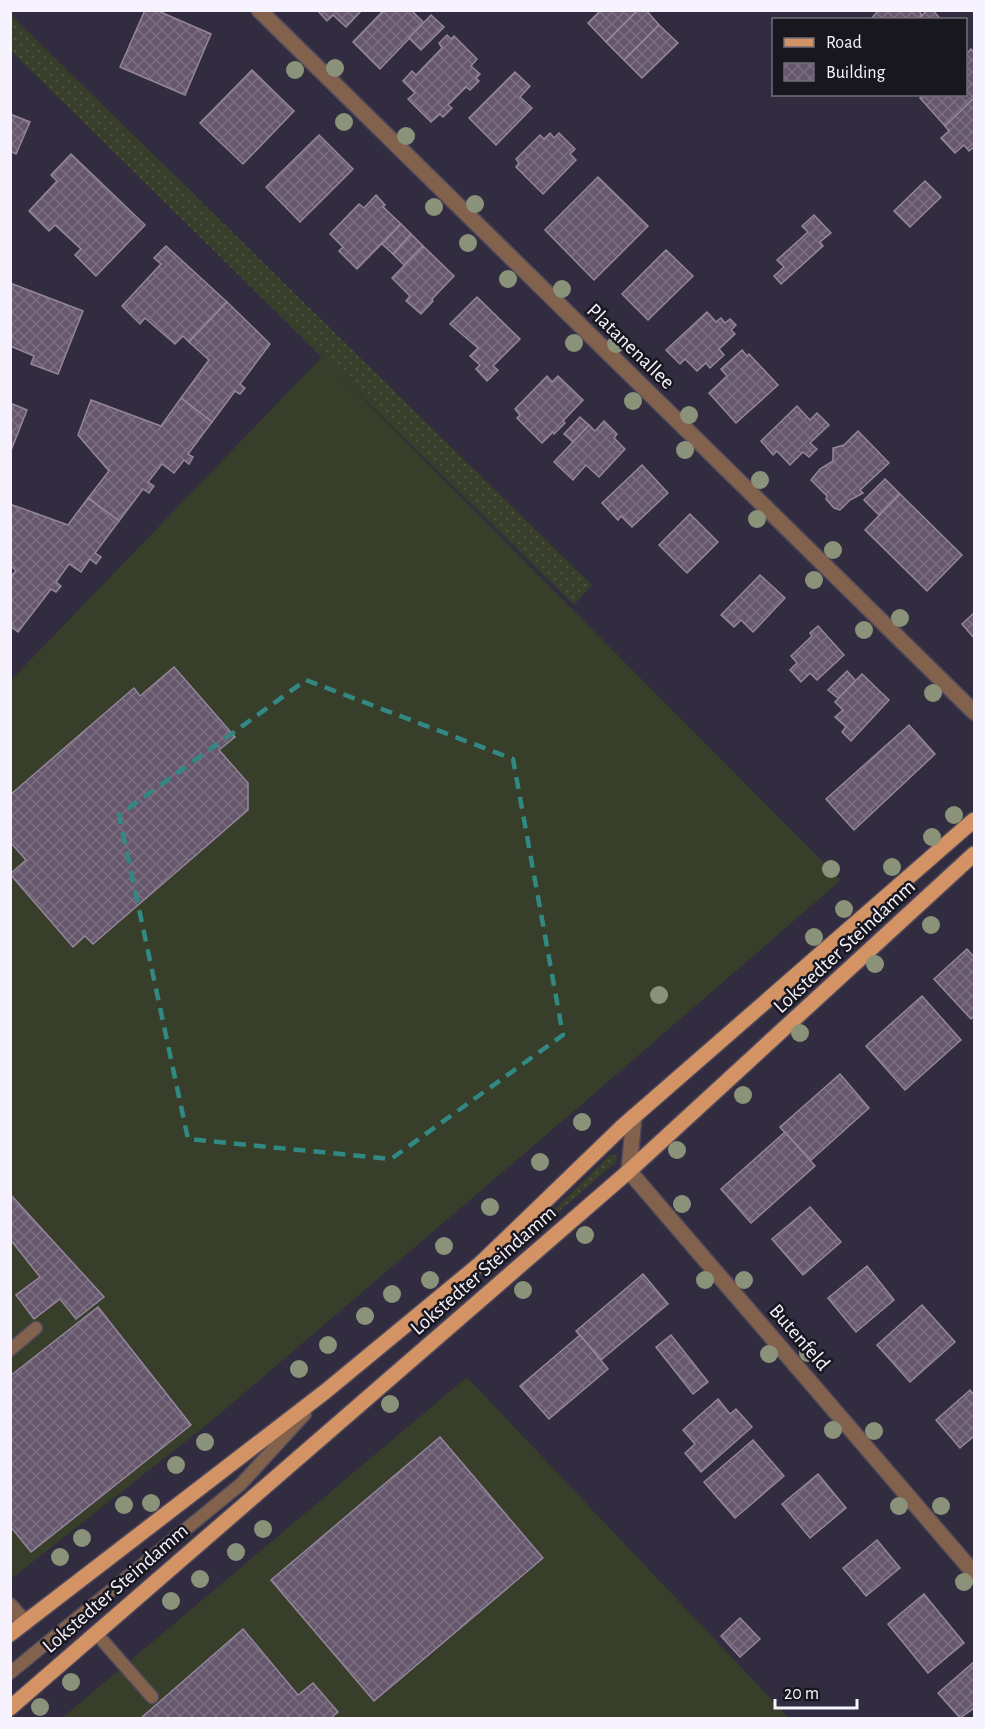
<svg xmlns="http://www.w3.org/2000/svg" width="985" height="1729" viewBox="0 0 985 1729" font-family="'Alegreya Sans',sans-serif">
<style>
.grass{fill:url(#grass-dots)}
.pitch{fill:#373e29}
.building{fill:url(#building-cross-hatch);stroke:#96869d;stroke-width:1.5}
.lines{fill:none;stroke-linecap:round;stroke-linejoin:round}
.lane-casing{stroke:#4d485b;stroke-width:15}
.street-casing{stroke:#4d485b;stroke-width:18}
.primary-casing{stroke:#4d485b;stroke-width:18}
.lane{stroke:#82624c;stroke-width:12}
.street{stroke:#82624c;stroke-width:15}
.primary{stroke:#d39365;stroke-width:15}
.tree{fill:#8a9379}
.marked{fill:none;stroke:#328984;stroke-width:4.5;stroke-dasharray:12 8;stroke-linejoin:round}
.labels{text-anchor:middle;stroke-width:5;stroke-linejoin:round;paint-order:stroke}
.street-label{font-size:21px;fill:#f6f3fe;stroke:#18161f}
</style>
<defs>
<pattern id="grass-dots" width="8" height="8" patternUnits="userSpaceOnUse" patternTransform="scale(1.5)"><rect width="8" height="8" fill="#373e29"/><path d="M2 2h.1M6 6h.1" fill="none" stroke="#4b513e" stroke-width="1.8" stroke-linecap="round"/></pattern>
<pattern id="building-cross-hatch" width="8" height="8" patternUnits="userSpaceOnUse" patternTransform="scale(1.5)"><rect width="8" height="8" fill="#66576c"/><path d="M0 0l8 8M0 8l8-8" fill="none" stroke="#7c7082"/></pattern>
</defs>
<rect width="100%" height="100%" fill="#312c40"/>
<g class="grass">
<path d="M 11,15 L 592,585 L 574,605 L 11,51 Z"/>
<path d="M 611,1154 L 618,1156 L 615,1163 L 558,1212 L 555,1209 Z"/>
</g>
<g class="pitch">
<path d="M 322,357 L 841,880 L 588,1099 L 214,1419 L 11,1579 L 11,680 Z"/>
<path d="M 467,1377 L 789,1718 L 62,1718 Z"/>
</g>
<g class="building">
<path d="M 145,10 L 156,10 L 211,34 L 185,95 L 120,67 Z"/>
<path d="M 317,10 L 362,10 L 346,27 L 333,15 L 327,21 Z"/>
<path d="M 384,10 L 411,10 L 424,23 L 380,69 L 353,42 Z"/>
<path d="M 601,10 L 638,10 L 606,42 L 588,23 Z"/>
<path d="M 638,10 L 646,10 L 659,25 L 624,60 L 606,42 Z"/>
<path d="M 879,10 L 918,10 L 922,15 L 918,20 L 870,20 Z"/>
<path d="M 927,10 L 933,10 L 941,20 L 918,20 Z"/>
<path d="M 431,15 L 444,27 L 421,50 L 409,38 Z"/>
<path d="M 659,25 L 678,43 L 642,78 L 624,60 Z"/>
<path d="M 447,35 L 451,39 L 454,36 L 477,59 L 471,66 L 480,74 L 476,78 L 479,81 L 470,90 L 466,87 L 448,105 L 452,108 L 443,117 L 440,114 L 431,122 L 408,99 L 415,93 L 403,81 L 412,71 L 416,75 L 442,48 L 439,43 Z"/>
<path d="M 971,49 L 974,53 L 974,98 L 945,126 L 920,98 L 924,94 L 966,94 L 966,54 Z"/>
<path d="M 252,70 L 294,111 L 243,164 L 200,123 Z"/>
<path d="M 515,72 L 530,86 L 520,97 L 532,108 L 496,145 L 469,118 Z"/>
<path d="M 974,98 L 974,147 L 969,151 L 964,145 L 955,153 L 941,138 L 949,131 L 945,126 Z"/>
<path d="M 10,114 L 30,122 L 16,154 L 10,151 Z"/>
<path d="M 550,133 L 554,138 L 559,133 L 575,149 L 570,154 L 576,160 L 543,194 L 516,167 L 519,163 L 516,159 L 540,135 L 544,139 Z"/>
<path d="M 319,135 L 353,169 L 300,222 L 266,187 Z"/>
<path d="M 71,154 L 145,225 L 96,276 L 75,255 L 81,249 L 55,225 L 49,231 L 29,211 L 57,181 L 51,175 Z"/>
<path d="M 598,177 L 648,226 L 594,280 L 545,230 Z"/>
<path d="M 925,181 L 941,197 L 910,227 L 894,211 Z"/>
<path d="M 376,195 L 385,205 L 383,207 L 401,224 L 357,269 L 339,251 L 343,247 L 330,234 L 359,204 L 364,208 Z"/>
<path d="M 814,215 L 831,233 L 820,242 L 823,246 L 781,284 L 774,276 L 784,267 L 777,260 L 808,232 L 802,226 Z"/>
<path d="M 401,224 L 411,234 L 393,254 L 382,244 Z"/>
<path d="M 411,234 L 423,246 L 404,265 L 393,254 Z"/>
<path d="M 166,246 L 227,302 L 189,342 L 183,336 L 175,344 L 145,318 L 140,324 L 122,306 L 161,264 L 154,258 Z"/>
<path d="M 423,246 L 454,276 L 432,299 L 433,301 L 421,314 L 406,301 L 410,296 L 392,278 Z"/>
<path d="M 666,250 L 693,276 L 648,320 L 622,294 Z"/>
<path d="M 10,283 L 83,311 L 58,374 L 31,364 L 34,356 L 10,346 Z"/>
<path d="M 477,297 L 520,339 L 493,366 L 498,370 L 487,381 L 476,369 L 480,365 L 470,356 L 478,348 L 450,324 Z"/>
<path d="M 227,302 L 270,344 L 240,384 L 245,388 L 240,394 L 235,391 L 212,422 L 181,398 L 209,360 L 189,342 Z"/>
<path d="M 707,312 L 716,322 L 721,318 L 725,323 L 730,319 L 736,325 L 731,330 L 735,334 L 719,349 L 724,355 L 710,368 L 706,363 L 697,371 L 685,359 L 680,364 L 666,350 Z"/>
<path d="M 742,350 L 747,356 L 749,354 L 778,385 L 736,423 L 709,393 L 727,376 L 721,369 Z"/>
<path d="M 547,376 L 552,382 L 558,376 L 583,400 L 563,421 L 565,423 L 554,434 L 553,432 L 542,443 L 517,418 L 520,415 L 515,409 Z"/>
<path d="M 181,398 L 212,422 L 188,454 L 193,457 L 189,464 L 184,460 L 174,473 L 162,464 L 148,482 L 154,486 L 149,493 L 143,489 L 119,521 L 88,498 L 109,471 L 78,435 L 91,400 L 161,426 Z"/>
<path d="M 10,403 L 27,410 L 10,453 Z"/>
<path d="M 797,406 L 810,420 L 817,413 L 829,425 L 810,443 L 817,449 L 809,457 L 803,452 L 790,465 L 777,451 L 773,455 L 761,441 Z"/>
<path d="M 580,417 L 589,425 L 573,442 L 564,434 Z"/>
<path d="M 604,421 L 617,434 L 614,438 L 625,449 L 599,477 L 586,465 L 573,480 L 554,462 L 589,425 L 595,431 Z"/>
<path d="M 858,431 L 889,463 L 860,490 L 863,493 L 850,500 L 840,510 L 834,508 L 826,499 L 827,496 L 811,480 L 820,469 L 833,461 L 833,448 L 844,445 Z"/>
<path d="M 642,465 L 668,493 L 632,527 L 621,516 L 618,520 L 602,503 Z"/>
<path d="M 885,479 L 900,494 L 879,515 L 864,500 Z"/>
<path d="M 900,494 L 962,555 L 927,591 L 865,530 Z"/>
<path d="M 88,498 L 119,521 L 95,553 L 101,557 L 96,564 L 90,559 L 81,572 L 69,564 L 56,582 L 61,586 L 56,592 L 51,589 L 18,632 L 10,626 L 10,577 L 16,571 L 10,565 L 10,504 L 68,525 Z"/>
<path d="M 690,514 L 718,542 L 687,573 L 659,545 Z"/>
<path d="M 760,575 L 785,598 L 753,632 L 741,620 L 734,627 L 721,615 Z"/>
<path d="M 974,613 L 974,638 L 962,624 Z"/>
<path d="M 818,626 L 844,655 L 817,680 L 810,673 L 801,682 L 790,670 L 797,663 L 791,656 L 812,636 L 810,633 Z"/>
<path d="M 174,667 L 235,737 L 219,750 L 248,783 L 248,810 L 93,944 L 85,936 L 73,947 L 10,874 L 26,860 L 10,842 L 10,795 L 134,688 L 140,696 Z"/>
<path d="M 847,671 L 856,681 L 839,699 L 828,690 Z"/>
<path d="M 862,674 L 889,700 L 851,741 L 842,732 L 846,727 L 835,717 L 843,710 L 835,702 Z"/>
<path d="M 909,725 L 935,754 L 854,830 L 826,799 Z"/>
<path d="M 967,949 L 974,957 L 974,1016 L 971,1019 L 934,979 Z"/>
<path d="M 922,996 L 961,1040 L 905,1090 L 866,1046 Z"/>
<path d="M 840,1074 L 869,1108 L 810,1161 L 780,1127 Z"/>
<path d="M 785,1132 L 815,1166 L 751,1223 L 721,1189 Z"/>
<path d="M 10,1194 L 104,1297 L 76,1319 L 60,1299 L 34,1319 L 16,1295 L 40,1277 L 10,1239 Z"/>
<path d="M 810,1207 L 841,1242 L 803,1275 L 772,1239 Z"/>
<path d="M 867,1266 L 894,1300 L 856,1332 L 828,1298 Z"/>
<path d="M 643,1274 L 668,1304 L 601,1360 L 576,1331 Z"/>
<path d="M 922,1305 L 955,1342 L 910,1382 L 877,1345 Z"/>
<path d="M 98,1307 L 191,1425 L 31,1552 L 10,1526 L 10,1376 Z"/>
<path d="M 580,1335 L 608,1369 L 549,1419 L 520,1386 Z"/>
<path d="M 671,1335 L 708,1382 L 693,1394 L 656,1347 Z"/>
<path d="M 970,1390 L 974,1395 L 974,1439 L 973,1437 L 960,1448 L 936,1420 Z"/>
<path d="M 718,1399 L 730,1414 L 736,1409 L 752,1427 L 701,1472 L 685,1453 L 695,1444 L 683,1430 Z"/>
<path d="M 440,1437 L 543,1558 L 374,1701 L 271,1580 Z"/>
<path d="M 753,1440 L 784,1476 L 735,1518 L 704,1482 Z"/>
<path d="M 818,1474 L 846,1508 L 810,1538 L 782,1504 Z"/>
<path d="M 877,1540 L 900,1568 L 866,1596 L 843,1568 Z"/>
<path d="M 924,1594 L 964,1643 L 928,1673 L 888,1624 Z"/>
<path d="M 740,1618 L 760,1639 L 740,1657 L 721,1636 Z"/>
<path d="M 243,1629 L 298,1695 L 313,1683 L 338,1712 L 331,1718 L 141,1718 Z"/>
<path d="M 974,1662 L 974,1708 L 960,1718 L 938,1693 Z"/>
</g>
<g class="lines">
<defs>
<g id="lane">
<path d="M 10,1350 L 36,1328"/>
<path d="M 96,1633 L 152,1697"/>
<path d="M 10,1673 L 241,1484 L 305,1414"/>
</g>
<g id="street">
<path d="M 259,10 L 974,712"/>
<path d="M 634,1116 L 629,1171 L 974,1573"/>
<path d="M 10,1606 L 25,1623"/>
</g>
<g id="primary">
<path d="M 10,1634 L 326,1391 L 481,1263 L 623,1126 L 974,820"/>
<path d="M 10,1708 L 629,1171 L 974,854"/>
</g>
</defs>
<use href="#lane" class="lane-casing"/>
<use href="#street" class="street-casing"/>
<use href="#primary" class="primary-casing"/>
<use href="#lane" class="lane"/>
<use href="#street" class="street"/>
<use href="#primary" class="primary"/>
</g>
<g class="tree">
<circle cx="335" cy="68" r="9"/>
<circle cx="295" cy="70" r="9"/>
<circle cx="344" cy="122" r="9"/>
<circle cx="406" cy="136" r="9"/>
<circle cx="475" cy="204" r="9"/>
<circle cx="434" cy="207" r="9"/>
<circle cx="468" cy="243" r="9"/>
<circle cx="508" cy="279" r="9"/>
<circle cx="562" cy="289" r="9"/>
<circle cx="574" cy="343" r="9"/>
<circle cx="616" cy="344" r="9"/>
<circle cx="633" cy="401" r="9"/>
<circle cx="689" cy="415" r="9"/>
<circle cx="685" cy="450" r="9"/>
<circle cx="760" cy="480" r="9"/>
<circle cx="757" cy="519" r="9"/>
<circle cx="833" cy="550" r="9"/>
<circle cx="814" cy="580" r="9"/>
<circle cx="900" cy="618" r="9"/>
<circle cx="864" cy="630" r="9"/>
<circle cx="933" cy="693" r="9"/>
<circle cx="954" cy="815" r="9"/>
<circle cx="932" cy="837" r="9"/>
<circle cx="892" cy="867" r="9"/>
<circle cx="831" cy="869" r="9"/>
<circle cx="844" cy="909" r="9"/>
<circle cx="931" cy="925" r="9"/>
<circle cx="814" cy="937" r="9"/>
<circle cx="875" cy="964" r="9"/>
<circle cx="659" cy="995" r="9"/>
<circle cx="800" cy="1033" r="9"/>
<circle cx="743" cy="1095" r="9"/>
<circle cx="582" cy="1122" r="9"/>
<circle cx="677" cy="1150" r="9"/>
<circle cx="540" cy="1162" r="9"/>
<circle cx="682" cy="1204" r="9"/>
<circle cx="490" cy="1207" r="9"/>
<circle cx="585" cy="1235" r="9"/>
<circle cx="444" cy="1246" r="9"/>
<circle cx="430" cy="1280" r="9"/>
<circle cx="705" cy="1280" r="9"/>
<circle cx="744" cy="1280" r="9"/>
<circle cx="523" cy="1290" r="9"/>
<circle cx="392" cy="1294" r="9"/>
<circle cx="365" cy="1316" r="9"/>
<circle cx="328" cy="1345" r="9"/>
<circle cx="808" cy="1353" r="9"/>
<circle cx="769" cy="1354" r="9"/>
<circle cx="299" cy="1369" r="9"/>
<circle cx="390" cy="1404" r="9"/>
<circle cx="833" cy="1430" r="9"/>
<circle cx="874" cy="1431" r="9"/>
<circle cx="205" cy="1442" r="9"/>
<circle cx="176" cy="1465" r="9"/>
<circle cx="151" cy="1503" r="9"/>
<circle cx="124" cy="1505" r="9"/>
<circle cx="899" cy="1506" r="9"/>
<circle cx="941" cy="1506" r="9"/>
<circle cx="263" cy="1529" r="9"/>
<circle cx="82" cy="1538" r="9"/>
<circle cx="236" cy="1552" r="9"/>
<circle cx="60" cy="1557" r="9"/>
<circle cx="200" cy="1579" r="9"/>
<circle cx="964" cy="1582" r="9"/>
<circle cx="171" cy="1601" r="9"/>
<circle cx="71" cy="1682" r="9"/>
<circle cx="40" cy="1707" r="9"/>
</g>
<path class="marked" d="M 306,680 L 513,759 L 563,1035 L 391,1159 L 188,1139 L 119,815 Z"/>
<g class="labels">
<g class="street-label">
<text transform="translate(631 346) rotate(44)" y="7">Platanenallee</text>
<text transform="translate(844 946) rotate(-43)" y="7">Lokstedter Steindamm</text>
<text transform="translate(483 1270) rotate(-41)" y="7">Lokstedter Steindamm</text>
<text transform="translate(800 1337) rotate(49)" y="7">Butenfeld</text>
<text transform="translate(115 1588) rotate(-41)" y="7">Lokstedter Steindamm</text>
</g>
</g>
<rect width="985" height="1729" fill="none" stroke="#f6f3fe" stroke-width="24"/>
<rect x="772" y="18" width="195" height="78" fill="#18161f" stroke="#716e78" stroke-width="1.5"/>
<rect x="784" y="38" width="30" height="9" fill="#d39365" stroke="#716e78" stroke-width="1.5"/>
<text x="826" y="48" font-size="18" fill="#f6f3fe">Road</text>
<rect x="784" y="63" width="30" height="18" fill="url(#building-cross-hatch)" stroke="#716e78" stroke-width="1.5"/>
<text x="826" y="78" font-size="18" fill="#f6f3fe">Building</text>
<path d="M775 1699v9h82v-9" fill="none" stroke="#f6f3fe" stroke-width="3"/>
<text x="784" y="1699" font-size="18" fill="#f6f3fe" stroke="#18161f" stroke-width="4.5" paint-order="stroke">20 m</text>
</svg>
